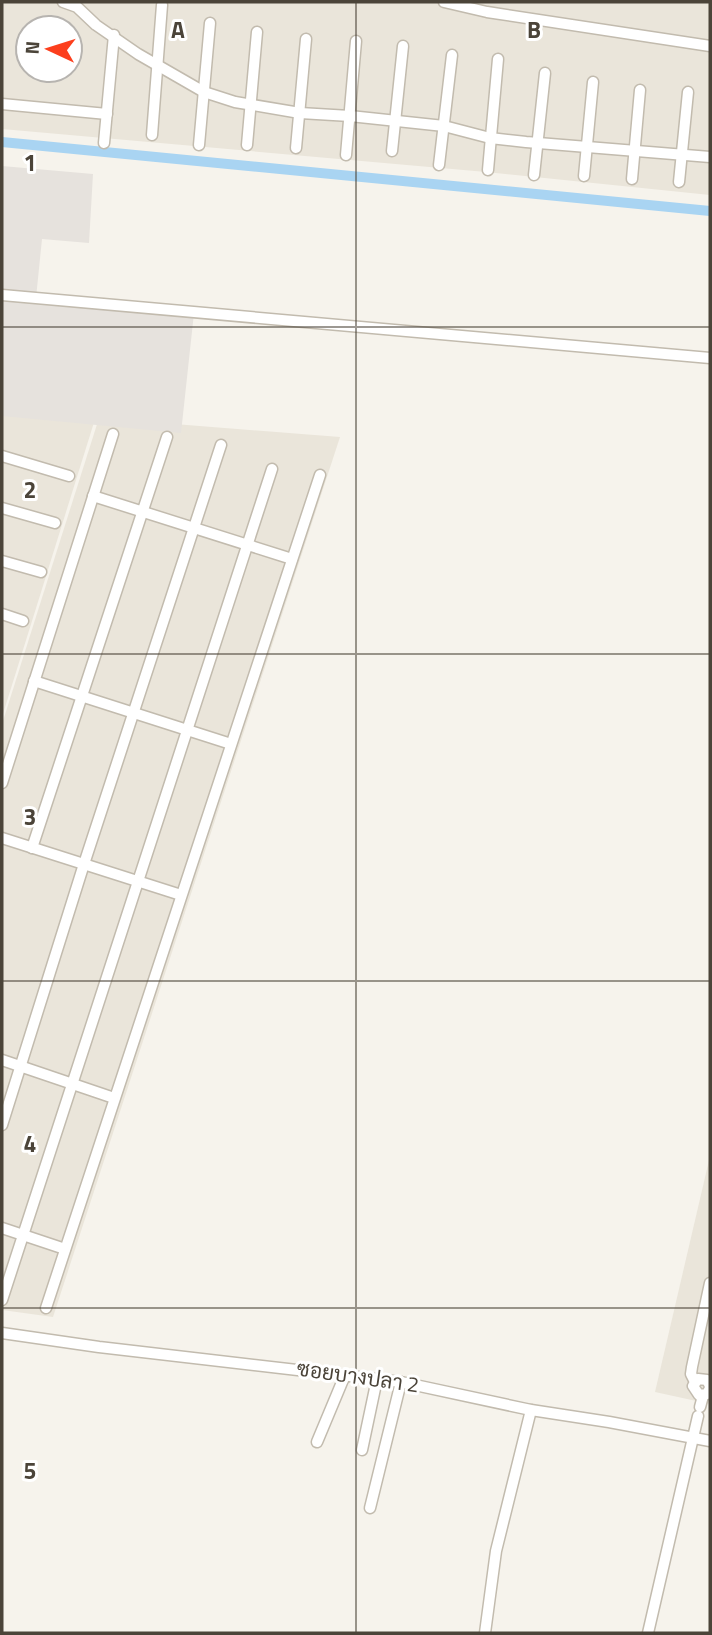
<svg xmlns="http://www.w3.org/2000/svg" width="712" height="1635" viewBox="0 0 712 1635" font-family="'Titillium Web',Sarabun,sans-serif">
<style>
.residential{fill:#eae5da;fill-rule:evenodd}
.industrial{fill:#e6e2dd}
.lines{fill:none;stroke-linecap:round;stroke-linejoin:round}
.canal{stroke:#a9d4f2;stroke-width:10}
.minor-casing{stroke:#c2bbae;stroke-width:13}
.minor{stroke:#fff;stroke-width:10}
.grid{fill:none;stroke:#4b4439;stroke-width:2;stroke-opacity:0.55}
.labels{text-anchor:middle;stroke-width:6;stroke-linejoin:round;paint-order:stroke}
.street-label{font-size:21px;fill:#4b4439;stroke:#fff}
.grid-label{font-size:23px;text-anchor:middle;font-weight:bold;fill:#4b4439;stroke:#fff;stroke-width:6;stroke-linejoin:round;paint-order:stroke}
</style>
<rect width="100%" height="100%" fill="#f6f3ec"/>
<g class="residential">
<path d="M 2,2 L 710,2 L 710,195 L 486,172 L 2,129 ZM 28,28 L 70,28 L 70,70 L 28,70 Z"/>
<path d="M 2,409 L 96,416 L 2,717 Z"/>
<path d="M 99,418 L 340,437 L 53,1317 L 2,1310 L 2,724 Z"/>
<path d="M 710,1156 L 710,1404 L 655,1392 Z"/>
</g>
<path class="industrial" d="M 2,166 L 93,174 L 89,243 L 42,239 L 36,298 L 194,313 L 181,433 L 2,416 Z"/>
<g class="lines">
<path class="canal" d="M 2,142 L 710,211"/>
<defs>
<g id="minor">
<path d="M 63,2 L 77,7 L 96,25 L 138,54 L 204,92 L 235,102 L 300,113 L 350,116 L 444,126 L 490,138 L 526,142 L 710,157"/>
<path d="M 444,2 L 487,12 L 710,46"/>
<path d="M 2,104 L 107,114"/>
<path d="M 152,135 L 162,5"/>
<path d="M 104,143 L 114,35"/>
<path d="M 199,145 L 210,23"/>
<path d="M 247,145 L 257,32"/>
<path d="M 296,148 L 306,39"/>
<path d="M 392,151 L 403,46"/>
<path d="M 346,155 L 356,41"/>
<path d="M 439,165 L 452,55"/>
<path d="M 488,170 L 498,59"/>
<path d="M 534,175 L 545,73"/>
<path d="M 584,176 L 593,82"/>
<path d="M 632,179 L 640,90"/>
<path d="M 679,182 L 688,92"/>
<path d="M 2,295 L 710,358"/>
<path d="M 2,456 L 69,476"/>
<path d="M 93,496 L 292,559"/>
<path d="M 2,508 L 55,523"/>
<path d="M 2,561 L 41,572"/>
<path d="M 2,614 L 23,621"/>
<path d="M 34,681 L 231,744"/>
<path d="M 2,783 L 113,434"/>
<path d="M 2,838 L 181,895"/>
<path d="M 32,848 L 167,437"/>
<path d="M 2,1060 L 114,1098"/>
<path d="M 2,1125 L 84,864 L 221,445"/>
<path d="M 2,1228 L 65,1249"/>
<path d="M 2,1300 L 272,469"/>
<path d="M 46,1308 L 320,475"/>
<path d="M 2,1333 L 99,1347 L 401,1382 L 531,1410 L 609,1422 L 710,1441"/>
<path d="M 695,1382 L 691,1374 L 692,1367 L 710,1283"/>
<path d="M 710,1386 L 707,1380 L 698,1379 L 693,1386 L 699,1395 L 707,1394 L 710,1388"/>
<path d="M 700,1407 L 703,1396"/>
<path d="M 317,1442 L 345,1375"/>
<path d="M 362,1450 L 377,1379"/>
<path d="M 370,1508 L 401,1382"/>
<path d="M 485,1633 L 496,1551 L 531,1410"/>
<path d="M 648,1633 L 698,1416"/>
</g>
</defs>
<use href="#minor" class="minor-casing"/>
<use href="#minor" class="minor"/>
</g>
<path class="grid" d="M 356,2 L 356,1633M 2,327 L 710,327M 2,654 L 710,654M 2,981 L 710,981M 2,1308 L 710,1308"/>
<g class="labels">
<g class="street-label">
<text transform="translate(358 1377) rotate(8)" y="7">ซอยบางปลา 2</text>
</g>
</g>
<g class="grid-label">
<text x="178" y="38">A</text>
<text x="534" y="38">B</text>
<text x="30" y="171">1</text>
<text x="30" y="498">2</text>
<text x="30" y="825">3</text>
<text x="30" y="1152">4</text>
<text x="30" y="1479">5</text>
</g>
<rect width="712" height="1635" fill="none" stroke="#4b4439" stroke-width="7"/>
<g transform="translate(49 49) rotate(274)"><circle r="33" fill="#ffffff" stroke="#b7b4b0" stroke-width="2"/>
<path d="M0-5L12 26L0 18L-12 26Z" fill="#fc3f1d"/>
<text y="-10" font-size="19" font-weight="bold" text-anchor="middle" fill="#4b4439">N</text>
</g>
</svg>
